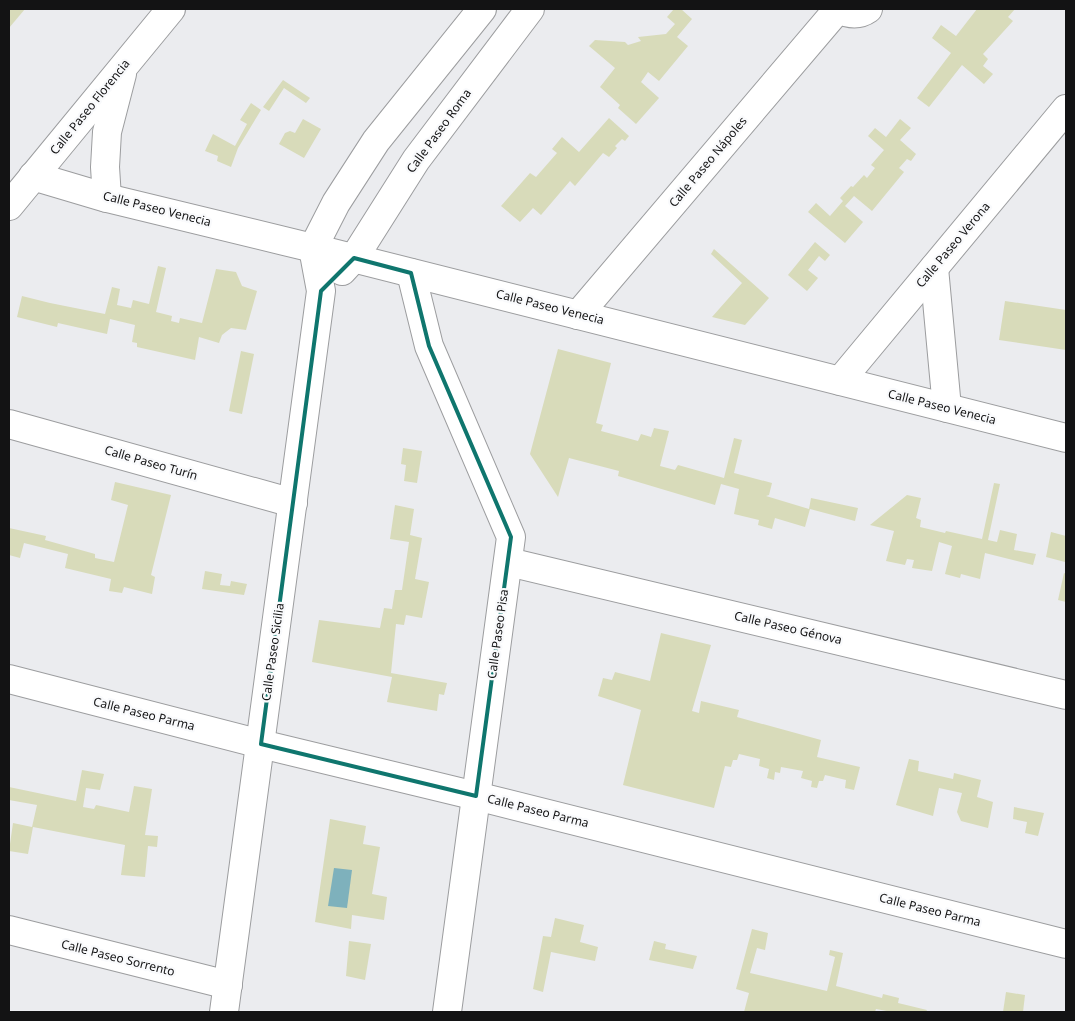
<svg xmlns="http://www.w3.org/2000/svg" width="1075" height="1021" viewBox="0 0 1075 1021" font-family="'Noto Sans',sans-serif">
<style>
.green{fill:#d8dbba}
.water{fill:#7eb1bc}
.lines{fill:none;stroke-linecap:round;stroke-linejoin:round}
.minor-casing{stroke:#9c9d9f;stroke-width:30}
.minor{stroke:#fff;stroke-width:28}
.marked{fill:none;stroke:#0f766e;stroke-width:4;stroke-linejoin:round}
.labels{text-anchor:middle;stroke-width:4.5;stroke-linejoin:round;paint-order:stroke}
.street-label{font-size:12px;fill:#131314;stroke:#f9fafc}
</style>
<rect width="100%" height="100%" fill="#ebecef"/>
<g class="green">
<path d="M 9,9 L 25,9 L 9,28 Z"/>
<path d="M 674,9 L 681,9 L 692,19 L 677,37 L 688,46 L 659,81 L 648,72 L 641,82 L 659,98 L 636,124 L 618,108 L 620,105 L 600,87 L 615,68 L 589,46 L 595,40 L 625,42 L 628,45 L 641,41 L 638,37 L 666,34 L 675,24 L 667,17 Z"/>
<path d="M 977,9 L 1015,9 L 1008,17 L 1013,21 L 983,54 L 988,59 L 983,66 L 993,74 L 984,84 L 962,65 L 929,107 L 917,98 L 951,53 L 932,38 L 941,25 L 956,36 Z"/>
<path d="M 283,80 L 310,98 L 306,103 L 284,88 L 269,111 L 263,107 Z"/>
<path d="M 251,103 L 261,110 L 238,148 L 231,167 L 217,161 L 218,156 L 205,151 L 213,134 L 235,146 L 247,124 L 240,120 Z"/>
<path d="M 609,118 L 629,136 L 625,141 L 622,139 L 615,146 L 617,148 L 609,157 L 603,153 L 575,186 L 570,181 L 541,215 L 533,208 L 520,222 L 501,206 L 530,173 L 536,177 L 557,153 L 552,149 L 562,137 L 579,152 Z"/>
<path d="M 303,119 L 321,129 L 304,158 L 279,144 L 285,133 L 290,131 L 295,133 Z"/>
<path d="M 900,119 L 911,128 L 900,140 L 916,154 L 911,161 L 907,159 L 899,168 L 904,172 L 872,211 L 854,196 L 845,206 L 863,222 L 845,243 L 808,212 L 816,203 L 830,216 L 843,201 L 840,198 L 851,186 L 853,187 L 864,175 L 867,178 L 875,168 L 871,165 L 884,150 L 868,136 L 875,128 L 886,137 Z"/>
<path d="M 815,242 L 830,255 L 825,261 L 819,256 L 808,270 L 818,278 L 807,291 L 788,275 Z"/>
<path d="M 714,249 L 769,298 L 745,325 L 712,317 L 742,283 L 711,254 Z"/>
<path d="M 158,266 L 166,268 L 156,312 L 172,316 L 171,321 L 179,323 L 180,318 L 202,323 L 216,269 L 236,272 L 242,286 L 257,291 L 246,330 L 231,328 L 222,335 L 219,343 L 199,337 L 195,360 L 137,347 L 137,343 L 132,342 L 135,325 L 110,319 L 107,334 L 58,323 L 57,327 L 17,317 L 22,296 L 50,303 L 105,314 L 112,287 L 120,289 L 117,305 L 131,308 L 133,300 L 149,304 Z"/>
<path d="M 1005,301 L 1066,310 L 1066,350 L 999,340 Z"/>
<path d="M 558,349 L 611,363 L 596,423 L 603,425 L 601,431 L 638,441 L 641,434 L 651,437 L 654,428 L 669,431 L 660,466 L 675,470 L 678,465 L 724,478 L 734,438 L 742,440 L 734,473 L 772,483 L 769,495 L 766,496 L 809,509 L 811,498 L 858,508 L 855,521 L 810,509 L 805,527 L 775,518 L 772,529 L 758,525 L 759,520 L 734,514 L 739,489 L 721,484 L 715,505 L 618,476 L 619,471 L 569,458 L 558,497 L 530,454 Z"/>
<path d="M 241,351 L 254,354 L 242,414 L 229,411 Z"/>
<path d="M 403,448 L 422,451 L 417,483 L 404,481 L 406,465 L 401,464 Z"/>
<path d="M 115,482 L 171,495 L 151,575 L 155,577 L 152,594 L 124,587 L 122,593 L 109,591 L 111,579 L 65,568 L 68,554 L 24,543 L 20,558 L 9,555 L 9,528 L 46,536 L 45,540 L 95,554 L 95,558 L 114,562 L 128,505 L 111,500 Z"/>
<path d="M 994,483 L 1000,484 L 988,540 L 997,542 L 1000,530 L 1017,534 L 1014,550 L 1036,554 L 1033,565 L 985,553 L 980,579 L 961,574 L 960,578 L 945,574 L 952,546 L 939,542 L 932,571 L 912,568 L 914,560 L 907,559 L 905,565 L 886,561 L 894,531 L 870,525 L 907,495 L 921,498 L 916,518 L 921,520 L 920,527 L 945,533 L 946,531 L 982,539 Z"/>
<path d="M 395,505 L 414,509 L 410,535 L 422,538 L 415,579 L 429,582 L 422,618 L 406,615 L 404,625 L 396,624 L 391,673 L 447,683 L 444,695 L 439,694 L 437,711 L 387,702 L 392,677 L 312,662 L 319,620 L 380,628 L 384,608 L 392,609 L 395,590 L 402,590 L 409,542 L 390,539 Z"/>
<path d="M 1051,532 L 1066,536 L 1065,562 L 1046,557 Z"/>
<path d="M 205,571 L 222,574 L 220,585 L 230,586 L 231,581 L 247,584 L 244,595 L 202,589 Z"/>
<path d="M 1064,573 L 1066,574 L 1066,602 L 1058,600 Z"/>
<path d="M 661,633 L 711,645 L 692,711 L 699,713 L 701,701 L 739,710 L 737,717 L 821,740 L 817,757 L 860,767 L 854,790 L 845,788 L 846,780 L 825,775 L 823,781 L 819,781 L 817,788 L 811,787 L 812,781 L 801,778 L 803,771 L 781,767 L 780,773 L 775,772 L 774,780 L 767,778 L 769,769 L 759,766 L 760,759 L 739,754 L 737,760 L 733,760 L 731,767 L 725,766 L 714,808 L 623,785 L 641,710 L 598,696 L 603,678 L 612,680 L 615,672 L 650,681 Z"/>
<path d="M 909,759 L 919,761 L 918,771 L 953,779 L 954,773 L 981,780 L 977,797 L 993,802 L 988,828 L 961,821 L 957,812 L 962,793 L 939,788 L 933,816 L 896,805 Z"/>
<path d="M 82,770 L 104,774 L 100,790 L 86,788 L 83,807 L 94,809 L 96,805 L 129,812 L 134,786 L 152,789 L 145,835 L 158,836 L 157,847 L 148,846 L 145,877 L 121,875 L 125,845 L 33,827 L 28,854 L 9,851 L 13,823 L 32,827 L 37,805 L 9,800 L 9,787 L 76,801 Z"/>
<path d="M 1014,807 L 1044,813 L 1038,836 L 1025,833 L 1027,822 L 1013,819 Z"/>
<path d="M 330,819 L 366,826 L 363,844 L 380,847 L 372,894 L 387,897 L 384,920 L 352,915 L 351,929 L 315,922 Z"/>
<path d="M 555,918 L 584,925 L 580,942 L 598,947 L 595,961 L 551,952 L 543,992 L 533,989 L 543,936 L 551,937 Z"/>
<path d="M 752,929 L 768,933 L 765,950 L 757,948 L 750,973 L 827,991 L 835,957 L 829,955 L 830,950 L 843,953 L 836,986 L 882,998 L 883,994 L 899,998 L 898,1003 L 927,1010 L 926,1012 L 892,1012 L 876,1009 L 875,1012 L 744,1012 L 749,993 L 736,989 Z"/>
<path d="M 349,941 L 371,944 L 365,980 L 346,976 Z"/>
<path d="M 654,941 L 666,944 L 665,949 L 697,956 L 693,969 L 649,960 Z"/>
<path d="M 1006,992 L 1025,995 L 1023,1012 L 1003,1012 Z"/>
</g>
<path class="water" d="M 334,868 L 352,870 L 347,908 L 328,906 Z"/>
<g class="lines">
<defs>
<g id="minor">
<path d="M 33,176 L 107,198 L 313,248 L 1066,438"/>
<path d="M 107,198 L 105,167 L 107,132 L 122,74"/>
<path d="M 9,206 L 171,9"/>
<path d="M 934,268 L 947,408"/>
<path d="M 342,271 L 354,258 L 416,160 L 530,9"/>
<path d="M 411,273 L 429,346 L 511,537 L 447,1012"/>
<path d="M 578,315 L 838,9 C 848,14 858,16 868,9"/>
<path d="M 840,381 L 1066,109"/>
<path d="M 9,424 L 293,503"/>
<path d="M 509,562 L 1066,695"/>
<path d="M 9,679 L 261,744 L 476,796 L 1066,944"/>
<path d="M 9,930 L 228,985"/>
<path d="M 224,1012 L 321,291 L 313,248 L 336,203 L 376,141 L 482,9"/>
</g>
</defs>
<use href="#minor" class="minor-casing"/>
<use href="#minor" class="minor"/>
</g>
<path class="marked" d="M 354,258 L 411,273 L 429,346 L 511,537 L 476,796 L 261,744 L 321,291 Z"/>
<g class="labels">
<g class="street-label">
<text transform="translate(90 107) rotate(-51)" y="4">Calle Paseo Florencia</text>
<text transform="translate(439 131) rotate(-54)" y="4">Calle Paseo Roma</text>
<text transform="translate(708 162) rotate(-50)" y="4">Calle Paseo Nápoles</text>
<text transform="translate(157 209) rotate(14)" y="4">Calle Paseo Venecia</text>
<text transform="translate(953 245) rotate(-50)" y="4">Calle Paseo Verona</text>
<text transform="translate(550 307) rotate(14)" y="4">Calle Paseo Venecia</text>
<text transform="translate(942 407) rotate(14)" y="4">Calle Paseo Venecia</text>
<text transform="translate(151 463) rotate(16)" y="4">Calle Paseo Turín</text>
<text transform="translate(788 628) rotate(13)" y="4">Calle Paseo Génova</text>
<text transform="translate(498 634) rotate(-82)" y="4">Calle Paseo Pisa</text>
<text transform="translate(273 652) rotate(-82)" y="4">Calle Paseo Sicilia</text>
<text transform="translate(144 714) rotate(14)" y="4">Calle Paseo Parma</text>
<text transform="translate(538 811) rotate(14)" y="4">Calle Paseo Parma</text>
<text transform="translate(930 910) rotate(14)" y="4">Calle Paseo Parma</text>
<text transform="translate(118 958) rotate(14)" y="4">Calle Paseo Sorrento</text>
</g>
</g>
<rect width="1075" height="1021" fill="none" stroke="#131314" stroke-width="20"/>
</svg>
